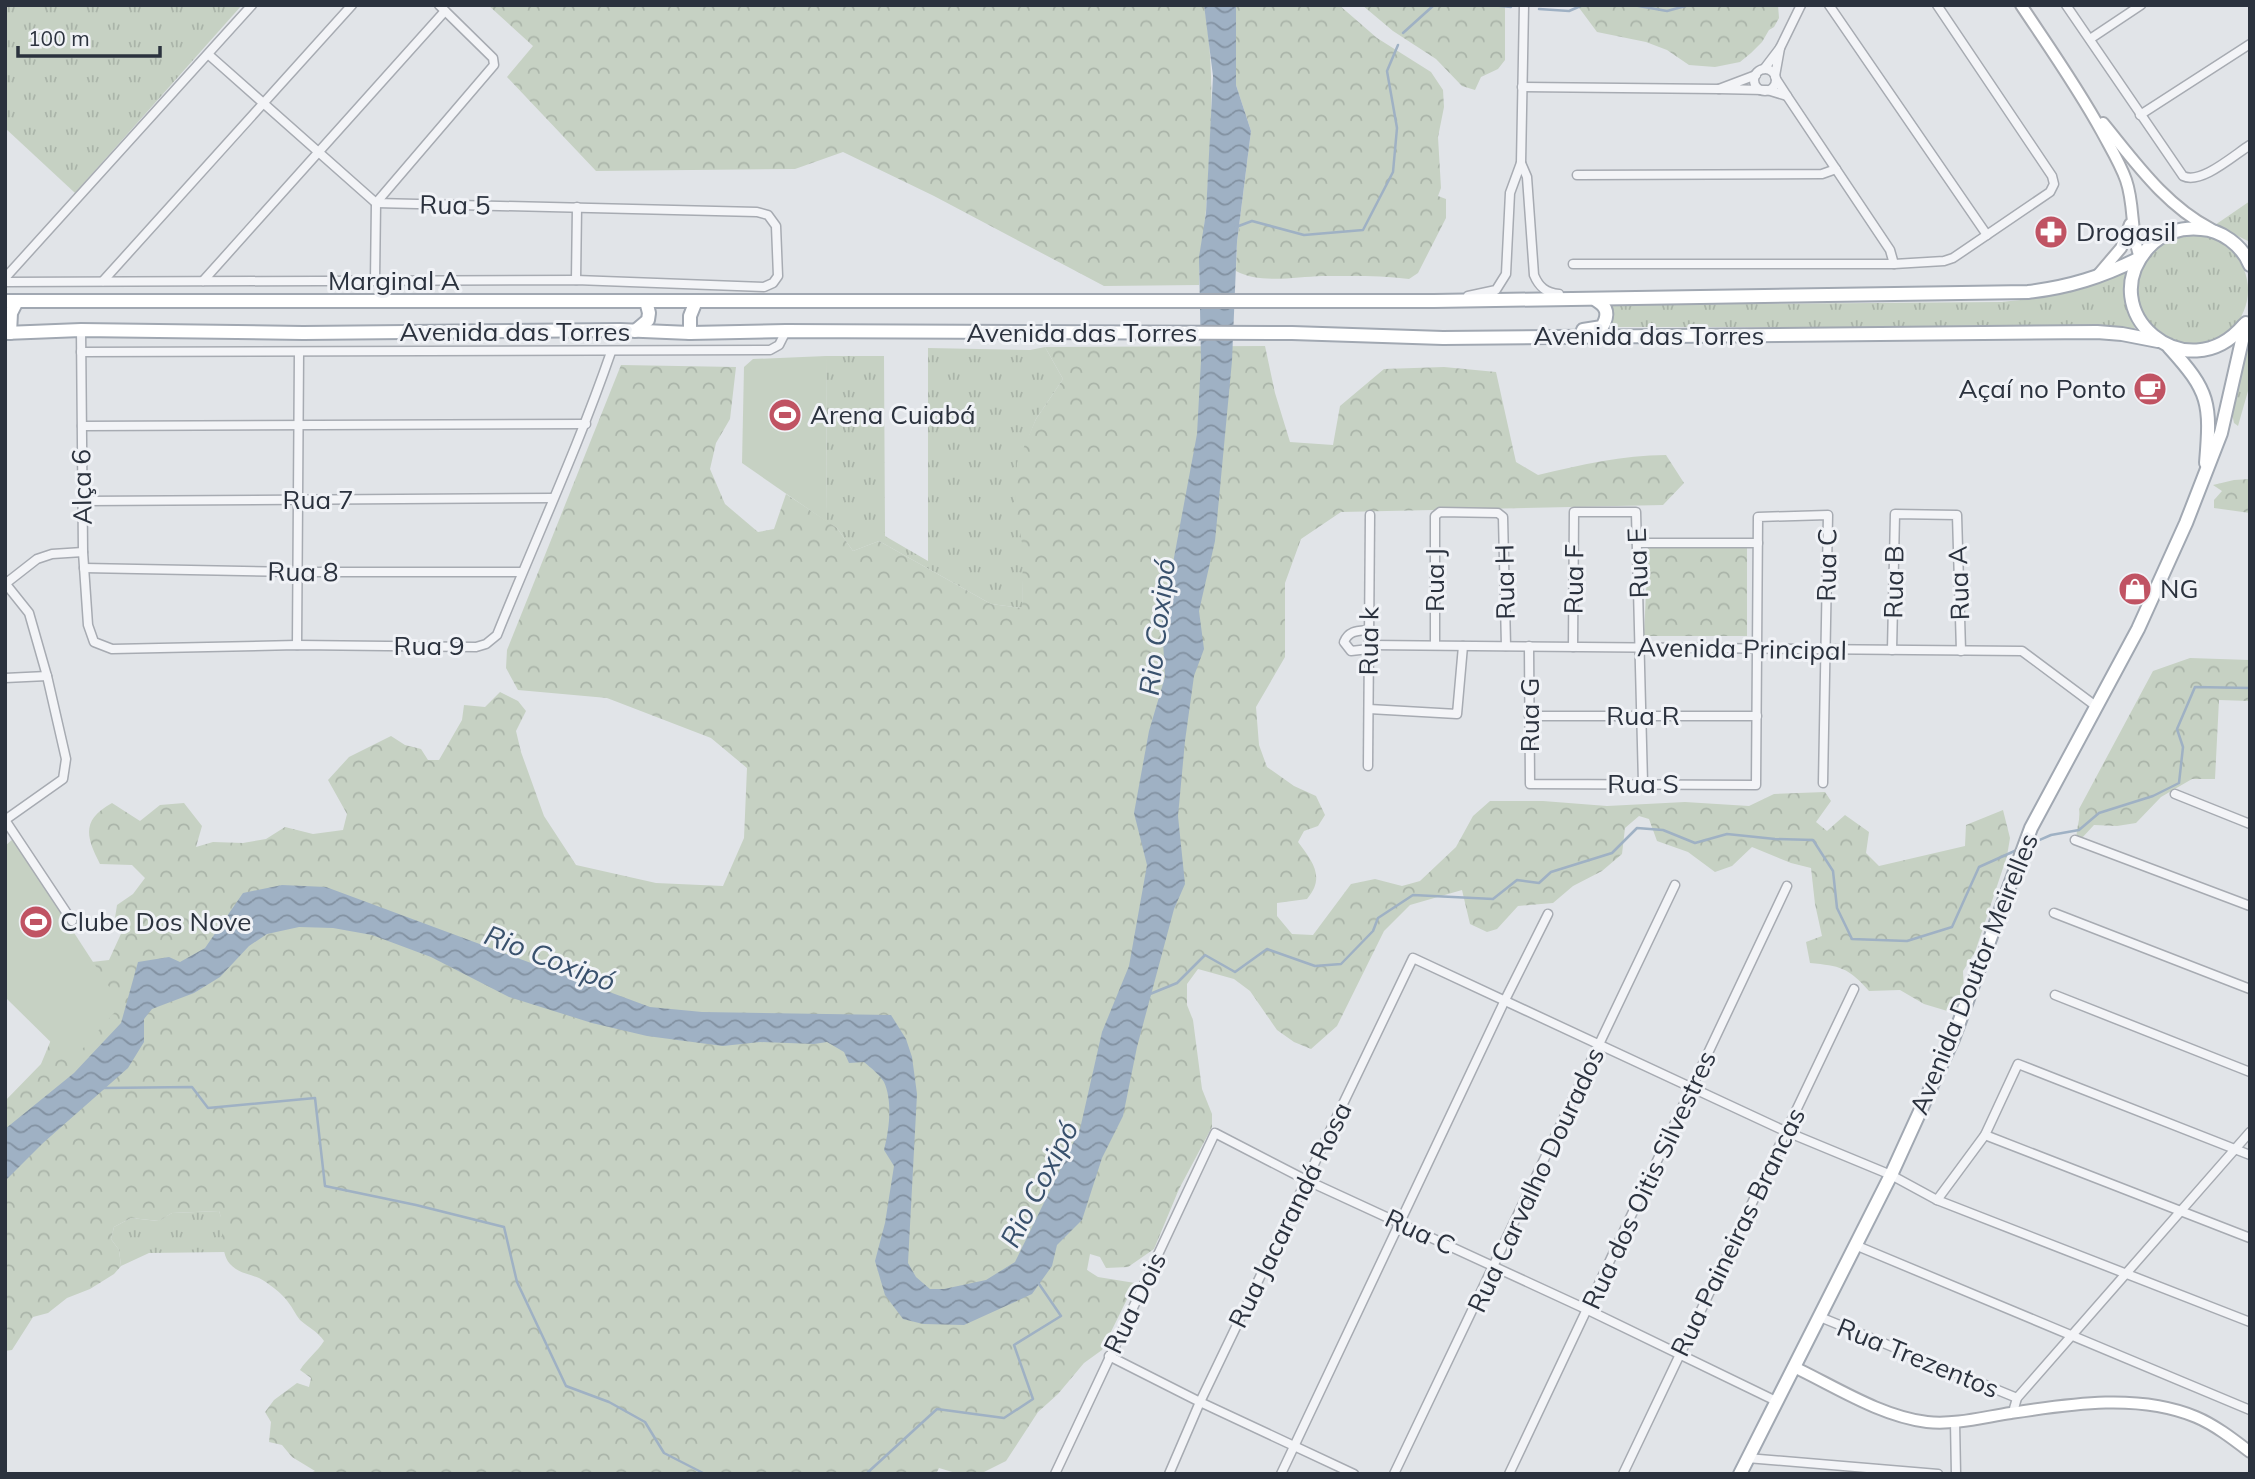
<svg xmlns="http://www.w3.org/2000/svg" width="2255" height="1479" viewBox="0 0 2255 1479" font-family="Mulish,sans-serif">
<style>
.grass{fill:url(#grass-tufts)}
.forest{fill:url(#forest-crowns)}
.pitch{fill:#c6d1c3}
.water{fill:url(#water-waves)}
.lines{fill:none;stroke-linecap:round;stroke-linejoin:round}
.stream{stroke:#9fb1c4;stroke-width:2.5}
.street-casing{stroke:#a7abb2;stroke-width:11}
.secondary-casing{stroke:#a7abb2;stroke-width:14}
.primary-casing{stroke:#a1a8b2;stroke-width:16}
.street{stroke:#f3f4f7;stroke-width:8}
.secondary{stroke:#fff;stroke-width:10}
.primary{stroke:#fff;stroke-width:12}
.labels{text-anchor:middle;stroke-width:6;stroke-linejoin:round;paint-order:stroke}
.street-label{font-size:26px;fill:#2b323e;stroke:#f0f2f6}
.poi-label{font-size:26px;fill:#2b323e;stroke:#f0f2f6;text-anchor:start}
.water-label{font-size:28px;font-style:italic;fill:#39516d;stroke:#f0f2f6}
</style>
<defs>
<pattern id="grass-tufts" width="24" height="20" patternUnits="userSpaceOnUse" patternTransform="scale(1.75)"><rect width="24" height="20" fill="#c6d1c3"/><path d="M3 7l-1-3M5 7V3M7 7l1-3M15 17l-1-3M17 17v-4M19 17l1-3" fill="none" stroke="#aab4a9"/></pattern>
<pattern id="forest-crowns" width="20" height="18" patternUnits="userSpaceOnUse" patternTransform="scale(1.75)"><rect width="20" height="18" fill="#c6d1c3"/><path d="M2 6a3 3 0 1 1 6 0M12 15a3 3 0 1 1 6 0" fill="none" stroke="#aab4a9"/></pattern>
<pattern id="water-waves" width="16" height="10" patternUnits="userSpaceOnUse" patternTransform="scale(1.75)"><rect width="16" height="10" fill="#9fb1c4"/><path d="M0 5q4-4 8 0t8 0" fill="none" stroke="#8291a1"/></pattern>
</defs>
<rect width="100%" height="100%" fill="#e1e4e8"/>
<g class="grass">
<path d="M 5,5 L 242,5 L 75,193 L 5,128 Z"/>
<path d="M 2250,201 L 2250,242 L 2215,225 Z"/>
<circle cx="2193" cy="290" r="55"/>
<path d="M 2126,269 L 2127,298 L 2135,329 L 2101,327 L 1607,327 L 1613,312 L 1612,305 L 2002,302 C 2052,297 2081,292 2126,269 Z"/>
<path d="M 2250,344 L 2250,384 L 2238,426 L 2234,423 L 2232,414 L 2243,360 Z"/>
<path d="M 1045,347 L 1063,379 L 1036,419 L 1028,439 L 1022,608 L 991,604 L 879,541 L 853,551 L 837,528 L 827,522 L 826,356 L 884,356 L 885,536 L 928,561 L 928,348 L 1030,350 Z"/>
<path d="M 219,1211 L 223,1223 L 225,1252 L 149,1253 L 121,1266 L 119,1250 L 111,1239 L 114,1227 L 131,1218 L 158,1221 L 172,1213 Z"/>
</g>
<g class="forest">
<path d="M 488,5 L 1204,5 C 1216,73 1211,142 1206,210 C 1204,236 1199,258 1199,285 L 1104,286 L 934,196 L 843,152 L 795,169 L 596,171 L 507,77 L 533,46 Z"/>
<path d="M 1236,5 L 1339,5 L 1377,38 L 1431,72 L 1443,90 L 1444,107 L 1438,137 L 1441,188 L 1438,196 L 1446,199 L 1446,218 L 1418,273 L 1409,279 C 1380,275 1351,276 1322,276 C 1295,277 1260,284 1236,271 L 1237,242 L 1251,131 L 1236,85 Z"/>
<path d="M 1362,5 L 1505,5 L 1505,60 L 1498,69 L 1481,77 L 1475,90 L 1462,86 L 1436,59 L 1393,31 Z"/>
<path d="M 1577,5 L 1778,5 L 1779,18 L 1774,27 L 1769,30 L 1762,42 L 1751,53 L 1740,62 L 1715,67 L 1689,65 L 1667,50 L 1646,42 L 1597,32 Z"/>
<path d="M 1265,346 L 1275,393 L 1290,442 L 1333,445 L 1340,406 L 1384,369 L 1444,367 L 1496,372 L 1516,462 L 1538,475 C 1580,465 1623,455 1666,455 L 1684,483 L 1663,505 L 1341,512 L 1301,539 L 1285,583 L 1285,657 L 1256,707 L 1259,745 L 1267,767 L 1294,786 L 1316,796 L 1325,815 L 1318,826 L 1304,831 L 1298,842 C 1312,861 1326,877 1307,899 L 1277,903 L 1277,916 L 1292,934 L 1313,935 L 1351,884 L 1375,879 L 1402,886 L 1420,881 L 1456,847 L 1473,816 L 1490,801 L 1543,801 L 1607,806 L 1685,802 L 1749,806 L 1774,794 L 1825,792 L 1831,801 L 1816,822 L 1827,831 L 1845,815 L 1869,832 L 1866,853 L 1879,866 L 1965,846 L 1966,825 L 2003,810 L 2010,838 L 2007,856 L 1975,952 L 1963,971 L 1964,991 L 1954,1013 L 1924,1004 L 1900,990 L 1869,991 C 1848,967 1840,966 1810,963 L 1806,942 L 1822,936 L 1815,904 L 1811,868 L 1791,863 L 1752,847 L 1732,866 L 1715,872 L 1688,852 L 1657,841 L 1649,819 L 1639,816 L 1625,828 L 1622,854 L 1602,871 L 1573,886 L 1553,903 L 1518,906 L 1497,929 L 1487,932 L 1470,924 L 1462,890 L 1410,905 L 1384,931 L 1337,1026 L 1311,1049 L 1294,1042 L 1277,1030 L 1250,991 L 1234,979 L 1198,969 L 1187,984 L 1187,1005 L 1193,1020 L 1202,1089 L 1212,1114 L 1212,1127 L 1179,1189 L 1154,1249 L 1128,1267 L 1106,1268 L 1100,1257 L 1090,1254 L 1087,1270 L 1098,1277 L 1135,1283 L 1102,1350 L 1084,1363 L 1058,1394 L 1038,1412 L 1006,1461 L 980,1474 L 959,1474 L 939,1468 L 936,1474 L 308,1474 L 315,1471 L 292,1457 L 282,1445 L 269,1442 L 271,1422 L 265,1412 L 274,1400 L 297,1383 L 309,1387 L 311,1378 L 300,1370 C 307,1359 317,1352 324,1341 C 317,1331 309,1328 300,1320 C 295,1314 293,1308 288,1302 C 282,1293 268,1283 259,1278 C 249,1274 238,1273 230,1264 C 219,1251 225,1227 219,1211 L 172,1213 L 159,1221 L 131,1218 L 114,1227 L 111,1239 L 119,1250 L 121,1266 L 114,1274 L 90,1289 L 67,1298 L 48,1313 L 33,1317 L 12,1350 L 5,1351 L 5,1101 L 41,1064 L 83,963 L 109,960 L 125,925 L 115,918 L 117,905 L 133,894 L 145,878 L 132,865 L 100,864 C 86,837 81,820 112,803 L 140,821 L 160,805 L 184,803 L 202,826 L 196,847 L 213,842 L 243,843 L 266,839 L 285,827 L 313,834 L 343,830 L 347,814 L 328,780 L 349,757 L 391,736 L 405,745 L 421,749 L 428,760 L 439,760 L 462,720 L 464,705 L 485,707 L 500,692 L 518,701 L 526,711 L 516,731 L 521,752 L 544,816 L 576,865 L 656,883 L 723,886 L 744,838 L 747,768 L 711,738 L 607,698 L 518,690 L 506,668 L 507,650 L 621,365 L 736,367 L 730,419 L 716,443 L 710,469 L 725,504 L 758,532 L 774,529 L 786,494 L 837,528 L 853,551 L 879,541 L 991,604 L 1022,608 L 1023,549 L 1015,503 L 1017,463 L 1036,419 L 1063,379 L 1045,347 Z"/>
<path d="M 2250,479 L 2250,513 L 2214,508 L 2214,500 L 2222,491 L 2213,485 L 2234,480 Z"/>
<path d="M 1747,545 L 1747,636 L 1644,636 L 1648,548 Z"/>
<path d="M 2190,658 L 2250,660 L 2250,701 L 2219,700 L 2215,779 L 2192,779 L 2161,797 L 2136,823 L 2117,826 L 2094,825 L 2081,839 L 2077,839 C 2075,830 2081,821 2079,809 L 2153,671 Z"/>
</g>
<g class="pitch">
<path d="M 826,356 L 827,522 L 742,463 L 744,367 L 753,359 Z"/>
<path d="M 13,839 L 121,1005 L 71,1062 L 5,997 L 5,846 Z"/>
</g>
<path class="water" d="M 1204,5 L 1236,5 L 1236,85 L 1251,131 L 1237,242 L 1232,361 L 1215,541 L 1199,611 L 1204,649 L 1194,676 L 1185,741 L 1178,816 L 1185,884 L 1174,909 L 1137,1047 L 1123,1116 L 1102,1158 L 1082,1220 L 1057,1245 L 1052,1266 L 1032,1294 L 964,1325 L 923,1324 L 903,1319 L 885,1295 L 875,1261 L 885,1223 L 894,1166 L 884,1150 C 889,1130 893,1102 884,1082 C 880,1075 871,1068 864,1062 L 849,1063 L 844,1052 L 827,1042 L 814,1044 L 760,1042 L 723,1046 L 647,1036 L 592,1023 L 509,997 L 431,957 L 372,935 L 333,928 L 299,927 L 267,934 L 249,946 L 220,977 L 194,993 L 152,1009 L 144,1019 L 144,1042 L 128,1068 L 43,1143 L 5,1181 L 5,1129 L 74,1073 L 121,1023 L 138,962 L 169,957 L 180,962 L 205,948 L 243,893 L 282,885 L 326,887 L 650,1007 L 702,1012 L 891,1015 L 906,1039 L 912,1057 L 917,1094 L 908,1263 L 916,1277 L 930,1289 L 944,1289 L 986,1280 L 1015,1262 L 1080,1129 L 1102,1032 L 1129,966 L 1147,865 L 1134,813 L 1149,731 L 1165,677 L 1162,622 L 1197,434 L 1201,361 L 1199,257 L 1206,213 L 1213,76 Z"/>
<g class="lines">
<g class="stream">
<path d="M 1491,5 L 1511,7"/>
<path d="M 1633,5 L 1667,11 L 1689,5"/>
<path d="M 1539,9 L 1569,11 L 1583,5"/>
<path d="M 1403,33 L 1434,5"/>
<path d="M 1236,227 L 1252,221 L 1304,235 L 1363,230 L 1393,172 L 1397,128 L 1387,71 L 1398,45"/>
<path d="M 2028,845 L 2051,835 L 2079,830 L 2099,813 L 2153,796 L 2179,783 L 2183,747 L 2177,729 L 2195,687 L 2250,688"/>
<path d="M 1150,994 L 1177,983 L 1205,955 L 1235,972 L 1267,949 L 1315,966 L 1341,964 L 1373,931 L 1378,918 L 1413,895 L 1493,899 L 1517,880 L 1539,883 L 1551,872 L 1612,853 L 1637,828 L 1663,830 L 1695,843 L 1727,834 L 1775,839 L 1813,840 L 1833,871 L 1837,908 L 1852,939 L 1907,941 L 1952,927 L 1979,867 L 2019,849"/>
<path d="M 103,1088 L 192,1087 L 208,1108 L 315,1098 L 325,1186 L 416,1205 L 504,1227 L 517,1282 L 566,1386 L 609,1402 L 645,1422 L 664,1453 L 705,1474"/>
<path d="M 866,1474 L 937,1409 L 1004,1418 L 1033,1399 L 1014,1345 L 1061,1316 L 1037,1281"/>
</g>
<defs>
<g id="street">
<path d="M 1829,5 L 1987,235"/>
<path d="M 2066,5 L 2183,176 C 2201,185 2234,155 2250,145"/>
<path d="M 2090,39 L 2141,5"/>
<path d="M 1780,48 L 1801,5"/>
<path d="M 1764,69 L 1780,48 L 1775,76"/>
<circle cx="1765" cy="80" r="11"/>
<path d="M 1756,75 L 1719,89 L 1765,90"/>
<path d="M 1522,87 L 1719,89"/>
<path d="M 1767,90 L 1787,96 L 1776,79"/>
<path d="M 1787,96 L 1890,250 L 1894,264"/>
<path d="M 2140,115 L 2250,44"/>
<path d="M 1521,163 L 1527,177 L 1534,275 C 1539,287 1546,293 1559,294"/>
<path d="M 1577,175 L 1822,174 L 1836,169"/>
<path d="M 1573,264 L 1894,264 L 1944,261 L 1953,258 L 2050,192 L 2054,184 L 2052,176 L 1937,5"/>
<path d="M 5,278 L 252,5"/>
<path d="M 576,280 L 577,207"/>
<path d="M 103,281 L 352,5"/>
<path d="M 203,281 L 445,11"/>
<path d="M 375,281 L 376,203 L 494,65 L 493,58 L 439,5"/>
<path d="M 5,282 L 576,280 L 764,287 L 773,283 L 778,276 L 776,226 L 768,215 L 757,212 L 376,203 L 209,55"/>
<path d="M 1468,296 L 1496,290 L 1506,274 L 1510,193 L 1521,163 L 1524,5"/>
<path d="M 81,330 L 83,552 L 88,625 L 94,642 L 112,649 L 297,645 L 476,647 L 486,644 L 497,635 C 535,540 578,448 611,352"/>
<path d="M 81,352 L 770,350 L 779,345 L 786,331"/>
<path d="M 82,426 L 586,424"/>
<path d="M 83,501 L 553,498"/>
<path d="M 1637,543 L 1758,543"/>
<path d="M 84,568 L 297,572 L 522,572"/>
<path d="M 5,583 L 29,613 L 47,676 L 66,759 L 63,779 L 5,820"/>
<path d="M 5,584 L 37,559 L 52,554 L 83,552"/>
<path d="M 297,645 L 299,352"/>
<path d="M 1369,645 L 2022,651 L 2097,707"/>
<path d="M 1435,645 L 1435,516 L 1440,512 L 1498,513 L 1503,517 L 1506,646"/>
<path d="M 1529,646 L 1530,784 L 1756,785 L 1758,517 L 1828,515 L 1823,783"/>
<path d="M 1573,647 L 1574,512 L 1636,512 L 1643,783"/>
<path d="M 1369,649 L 1351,651 L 1344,642 C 1349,630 1358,631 1369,630"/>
<path d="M 1892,650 L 1895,514 L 1957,515 L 1961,651"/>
<path d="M 5,678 L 47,676"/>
<path d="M 1369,709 L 1457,714 L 1463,646"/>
<path d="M 1529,716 L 1757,716"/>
<path d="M 1368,766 L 1370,515"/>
<path d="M 2175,794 L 2250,824"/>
<path d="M 5,820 L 72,921"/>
<path d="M 2075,840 L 2250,906"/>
<path d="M 2054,913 L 2250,989"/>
<path d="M 2055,995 L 2250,1072"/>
<path d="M 1985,1135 L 2250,1238"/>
<path d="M 1937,1200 L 1985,1135 L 2018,1064 L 2250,1155"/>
<path d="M 1855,1245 L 2250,1410"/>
<path d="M 1820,1317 L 2017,1398"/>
<path d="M 1109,1356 L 1200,1402 L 1354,1474"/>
<path d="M 2013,1412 L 2017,1398 L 2250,1132"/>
<path d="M 1955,1422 L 1956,1474"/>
<path d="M 1747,1458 L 1938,1474"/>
<path d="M 1055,1474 L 1215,1133 L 1306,1180 L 1588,1310 L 1776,1401"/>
<path d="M 1169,1474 L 1200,1402 L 1413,958 L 1787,1132 L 1891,1175 L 1937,1200 L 2250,1322"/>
<path d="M 1281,1474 L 1505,1000 L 1548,914"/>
<path d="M 1394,1474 L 1675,885"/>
<path d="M 1509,1474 L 1787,886"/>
<path d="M 1623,1474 L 1854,989"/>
</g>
<g id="secondary">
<path d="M 2021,5 C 2049,47 2078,88 2102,132 C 2110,147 2120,163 2126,180 C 2135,206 2130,231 2140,258"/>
<path d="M 2103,123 C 2135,162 2165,205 2211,229"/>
<path d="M 2098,275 L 2121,248 L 2130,224"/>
<path d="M 1794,1367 C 1836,1387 1880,1416 1927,1422 C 1955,1425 1984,1417 2011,1413 C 2070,1404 2139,1393 2196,1417 C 2215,1425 2233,1439 2250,1452"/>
</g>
<g id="primary">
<path d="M 5,301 L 1434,301 L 2028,292 C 2070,287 2101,277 2140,258"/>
<path d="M 2244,325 C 2186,393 2092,311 2148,248 C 2161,233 2181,227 2201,229 C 2221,230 2242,245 2250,265"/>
<path d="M 1583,330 L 1602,327 C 1609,315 1608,307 1596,300"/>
<path d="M 635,331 L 648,320 L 649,313 L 646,301"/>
<path d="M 5,333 L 81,330 L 303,333 L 620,330 L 690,333 L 786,331 L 1292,333 L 1443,338 L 2097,332 L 2122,334 L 2158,341"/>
<path d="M 10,333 L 11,313 L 17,301"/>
<path d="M 690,333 L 690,316 L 696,301"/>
<path d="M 2169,347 C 2210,392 2211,403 2206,463"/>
<path d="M 1740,1474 L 1891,1175 L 1953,1039 L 2031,828 L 2138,629 L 2186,523 L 2221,433 L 2246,323"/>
</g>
</defs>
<use href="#street" class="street-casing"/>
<use href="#secondary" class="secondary-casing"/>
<use href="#primary" class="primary-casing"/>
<use href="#street" class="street"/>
<use href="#secondary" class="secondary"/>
<use href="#primary" class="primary"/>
</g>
<defs>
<symbol id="pharmacy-disc" viewBox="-11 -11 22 22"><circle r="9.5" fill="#c05363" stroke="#f0f2f6"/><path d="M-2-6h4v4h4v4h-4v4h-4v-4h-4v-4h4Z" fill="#fff"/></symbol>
<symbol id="cafe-disc" viewBox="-11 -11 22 22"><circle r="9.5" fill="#c05363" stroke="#f0f2f6"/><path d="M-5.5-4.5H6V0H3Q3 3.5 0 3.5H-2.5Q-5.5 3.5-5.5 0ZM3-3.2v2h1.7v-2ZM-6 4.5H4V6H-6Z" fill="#fff"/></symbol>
<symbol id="stadium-disc" viewBox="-11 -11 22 22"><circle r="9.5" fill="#c05363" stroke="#f0f2f6"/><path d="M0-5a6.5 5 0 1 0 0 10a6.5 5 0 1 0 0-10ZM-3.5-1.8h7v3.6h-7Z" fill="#fff"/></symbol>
<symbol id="shop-disc" viewBox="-11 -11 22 22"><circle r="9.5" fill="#c05363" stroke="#f0f2f6"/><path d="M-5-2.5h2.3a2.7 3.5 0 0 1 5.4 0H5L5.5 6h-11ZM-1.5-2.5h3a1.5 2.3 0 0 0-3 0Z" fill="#fff"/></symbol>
</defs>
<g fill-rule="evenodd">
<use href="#pharmacy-disc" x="2032" y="213" width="38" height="38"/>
<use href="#cafe-disc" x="2131" y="370" width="38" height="38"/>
<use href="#stadium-disc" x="766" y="396" width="38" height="38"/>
<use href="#shop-disc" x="2116" y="570" width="38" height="38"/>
<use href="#stadium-disc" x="17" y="903" width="38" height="38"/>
</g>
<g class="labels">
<g class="street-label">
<text transform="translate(455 205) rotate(1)" y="9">Rua 5</text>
<text x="394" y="290">Marginal A</text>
<text x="515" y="341">Avenida das Torres</text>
<text x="1082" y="342">Avenida das Torres</text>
<text x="1649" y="345">Avenida das Torres</text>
<text transform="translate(82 487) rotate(-91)" y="9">Alça 6</text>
<text x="318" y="509">Rua 7</text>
<text transform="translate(1638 563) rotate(-92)" y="9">Rua E</text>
<text transform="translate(1827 565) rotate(-89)" y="9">Rua C</text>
<text transform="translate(303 572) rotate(1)" y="9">Rua 8</text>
<text transform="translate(1574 579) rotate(-89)" y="9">Rua F</text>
<text transform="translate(1435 580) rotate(-90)" y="9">Rua J</text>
<text transform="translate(1505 582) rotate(-91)" y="9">Rua H</text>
<text transform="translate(1894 582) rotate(-89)" y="9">Rua B</text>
<text transform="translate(1959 583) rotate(-92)" y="9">Rua A</text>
<text transform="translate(1369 641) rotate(-89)" y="9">Rua k</text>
<text x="429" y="655">Rua 9</text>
<text transform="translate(1742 649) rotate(1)" y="9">Avenida Principal</text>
<text transform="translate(1530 715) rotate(-90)" y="9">Rua G</text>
<text x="1643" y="725">Rua R</text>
<text x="1643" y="793">Rua S</text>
<text transform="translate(1974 974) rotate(-68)" y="9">Avenida Doutor Meirelles</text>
<text transform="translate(1536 1180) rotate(-65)" y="9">Rua Carvalho Dourados</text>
<text transform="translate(1649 1180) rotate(-65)" y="9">Rua dos Oitis Silvestres</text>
<text transform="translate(1290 1215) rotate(-64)" y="9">Rua Jacarandá Rosa</text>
<text transform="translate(1420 1232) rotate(25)" y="9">Rua C</text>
<text transform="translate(1738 1232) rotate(-64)" y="9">Rua Paineiras Brancas</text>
<text transform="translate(1135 1303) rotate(-64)" y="9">Rua Dois</text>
<text transform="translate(1918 1358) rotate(22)" y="9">Rua Trezentos</text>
</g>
<g class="poi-label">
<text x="2076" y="241">Drogasil</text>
<text x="2126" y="398" text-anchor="end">Açaí no Ponto</text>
<text x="810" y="424">Arena Cuiabá</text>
<text x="2160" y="598">NG</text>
<text x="60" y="931">Clube Dos Nove</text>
</g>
<g class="water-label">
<text transform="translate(1157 627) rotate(-83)" y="10">Rio Coxipó</text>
<text transform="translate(550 958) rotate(21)" y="10">Rio Coxipó</text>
<text transform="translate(1039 1184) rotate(-63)" y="10">Rio Coxipó</text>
</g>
</g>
<rect width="2255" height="1479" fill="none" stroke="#2b323e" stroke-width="14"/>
<path d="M18 46v10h142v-10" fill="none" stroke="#2b323e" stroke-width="3.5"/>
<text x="28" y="46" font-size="21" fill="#2b323e" stroke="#f0f2f6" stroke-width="5" paint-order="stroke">100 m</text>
</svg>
